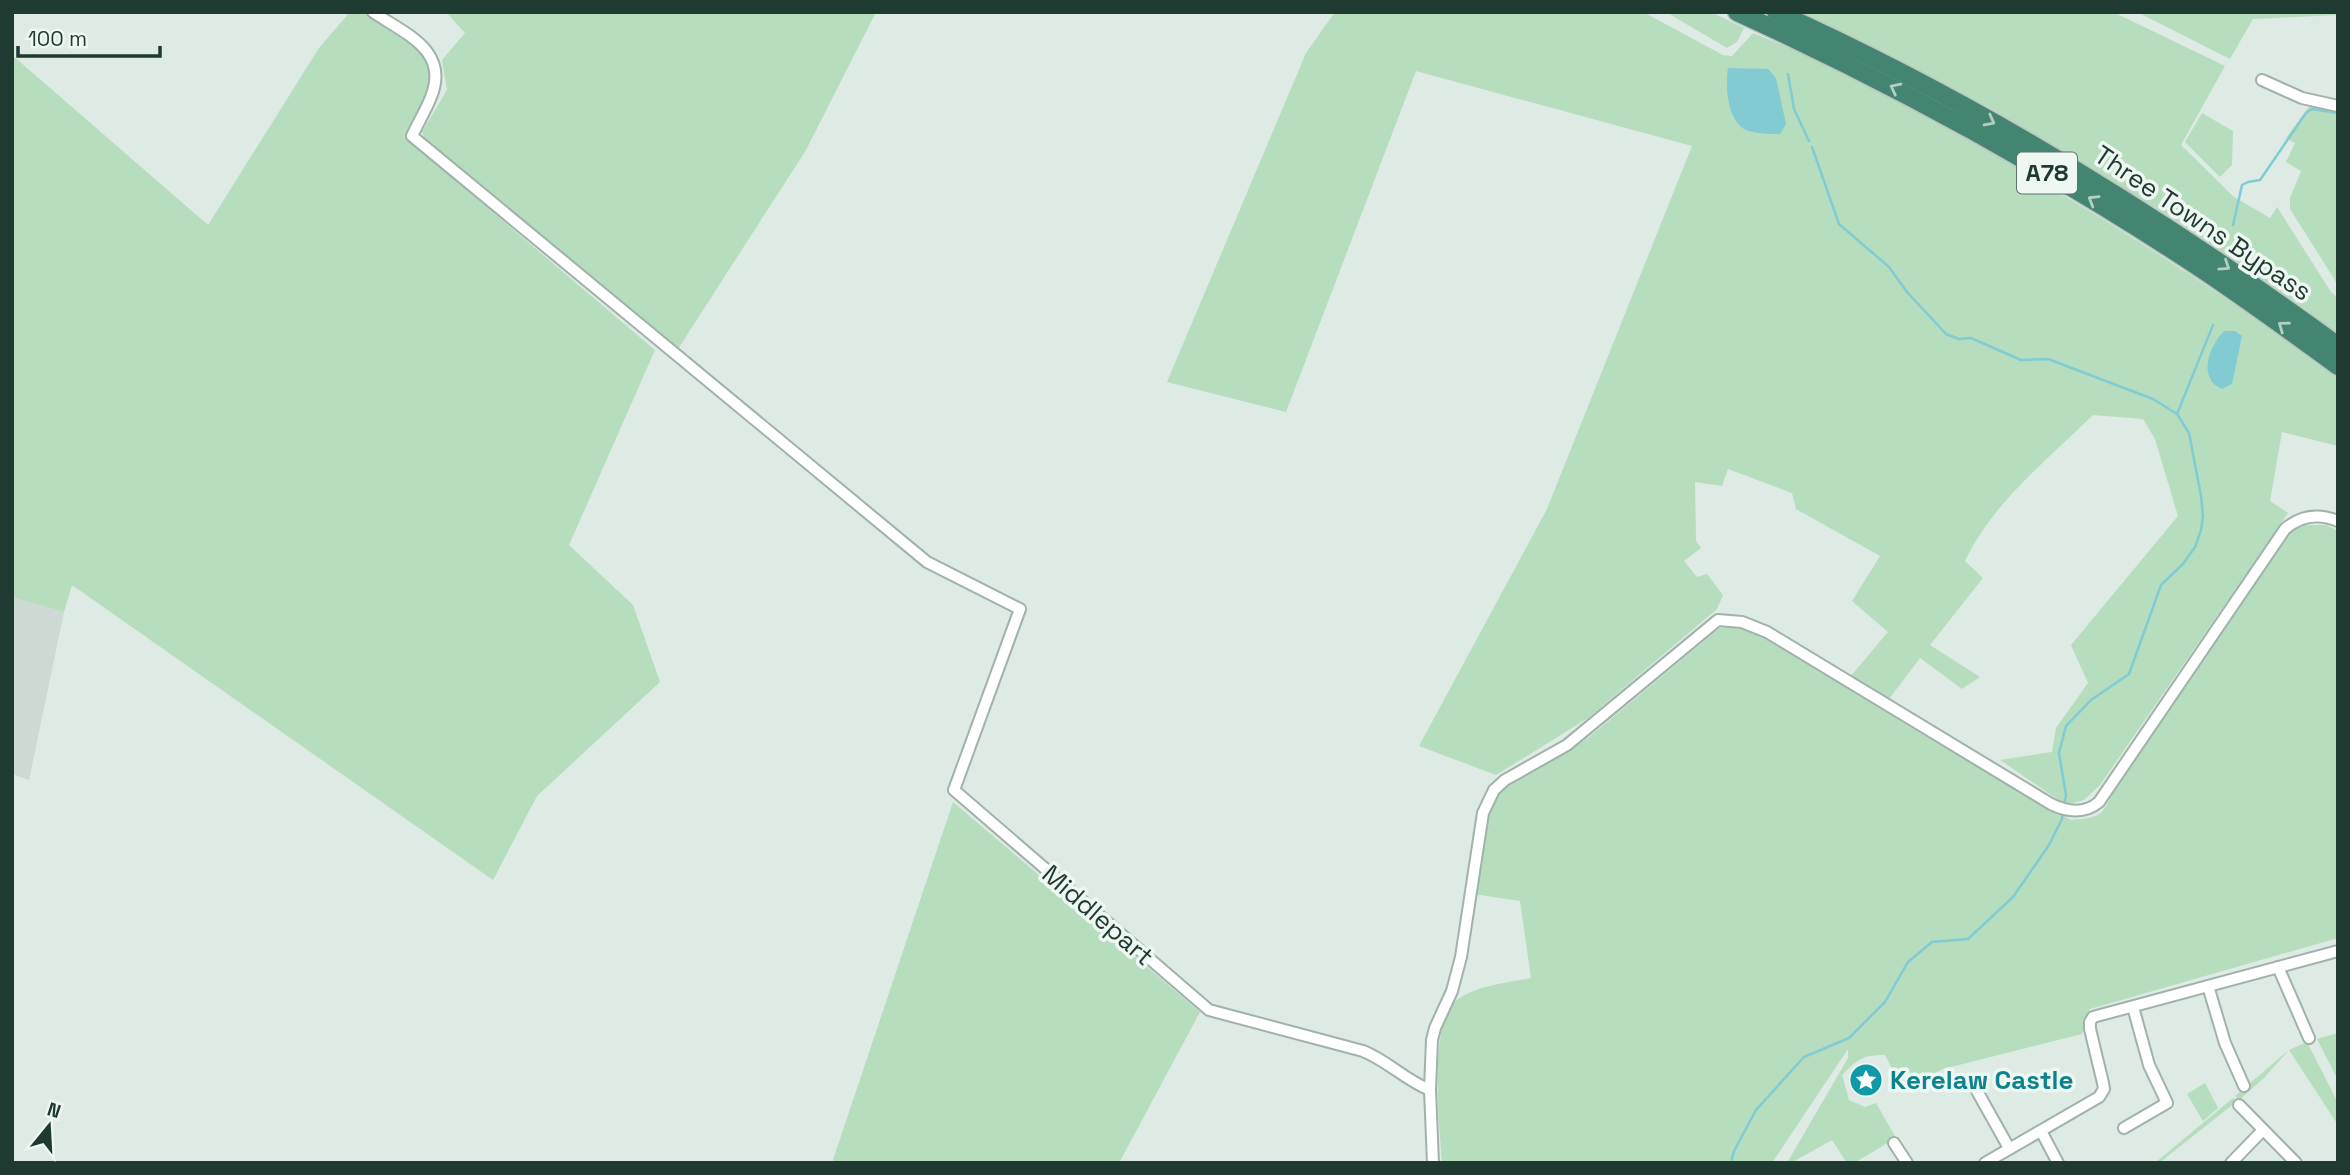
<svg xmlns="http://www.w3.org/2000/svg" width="2350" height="1175" viewBox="0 0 2350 1175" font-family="'Space Grotesk',sans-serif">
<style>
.built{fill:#ccdad3}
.green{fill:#b5ddbe}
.water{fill:#82cbd3}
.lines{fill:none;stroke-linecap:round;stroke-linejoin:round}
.stream{stroke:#82cbd3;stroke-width:2.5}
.minor-casing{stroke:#a1b2ab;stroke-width:14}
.trunk-casing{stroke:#bcc4c1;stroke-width:21}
.minor{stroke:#fff;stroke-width:10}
.trunk{stroke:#448572;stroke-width:18}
.oneway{stroke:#b2cfc5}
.labels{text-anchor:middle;stroke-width:7;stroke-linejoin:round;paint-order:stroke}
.shield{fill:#eef7f2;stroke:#5d736b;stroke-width:2}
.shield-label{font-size:24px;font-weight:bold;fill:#1f3a31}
.street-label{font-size:26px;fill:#1f3a31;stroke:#eef7f2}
.culture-label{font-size:26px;font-weight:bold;fill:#0d838f;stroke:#eef7f2;text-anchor:start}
</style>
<rect width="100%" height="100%" fill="#deeae4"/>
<path class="built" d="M 12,597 L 64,612 L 29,780 L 12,774 Z"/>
<g class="green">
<path d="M 350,12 L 367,12 L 419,48 L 426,58 L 432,77 L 427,96 L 404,137 L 655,350 L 569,545 L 633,605 L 660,682 L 537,796 L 493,880 L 72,585 L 64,612 L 12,597 L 12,55 L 208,225 L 319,48 Z"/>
<path d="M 446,12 L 876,12 L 806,150 L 678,349 L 426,141 L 422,132 L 447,90 L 442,60 L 465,33 Z"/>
<path d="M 1335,12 L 1643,12 L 1723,55 L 1732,56 L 1753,33 C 1820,60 1891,94 1954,129 C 1990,150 2024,172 2059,193 C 2155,250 2248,311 2338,378 L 2338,446 L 2282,432 L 2270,501 L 2288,513 L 2100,785 L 2084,800 L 2066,805 L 2000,760 L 2052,752 L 2056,728 L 2088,683 L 2071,645 L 2178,516 L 2155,439 L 2143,419 L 2093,415 C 2047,460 1993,502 1965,561 L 1983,578 L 1930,645 L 1980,677 L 1962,689 L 1920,658 L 1889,699 L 1850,677 L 1888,632 L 1852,601 L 1880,556 L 1796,509 L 1792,493 L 1728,469 L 1722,486 L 1695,482 L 1696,541 L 1701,548 L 1684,561 L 1697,577 L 1707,574 L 1723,595 L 1717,609 L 1588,718 L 1496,775 L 1419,746 L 1547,509 L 1692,146 L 1416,71 L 1286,412 L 1167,382 L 1306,53 Z"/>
<path d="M 1666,12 L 1711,12 L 1744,28 L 1737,42 L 1727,48 Z"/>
<path d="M 1796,12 L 2113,12 L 2225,66 L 2181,145 L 2234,197 L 2270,218 L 2277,207 L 2331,292 L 2338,298 L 2338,335 L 2297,303 L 2186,227 L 2096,171 L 1988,107 L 1867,45 Z"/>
<path d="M 2137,12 L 2338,12 L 2338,15 L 2253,19 L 2230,59 Z"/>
<path d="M 2310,105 L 2338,111 L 2338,285 L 2290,209 L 2290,198 L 2301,171 L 2286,162 L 2295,143 L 2286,138 Z"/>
<path d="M 2202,113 L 2233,131 L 2232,165 L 2220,177 L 2185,142 Z"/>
<path d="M 2304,525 L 2327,525 L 2338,531 L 2338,938 L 2090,1009 L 2082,1034 L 1943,1069 L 1893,1093 L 1888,1083 L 1897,1078 L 1885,1055 C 1862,1055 1858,1059 1842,1075 L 1849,1100 L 1865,1107 L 1876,1103 L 1896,1138 L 1854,1163 L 1847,1163 L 1832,1140 L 1791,1163 L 1787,1163 L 1848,1058 L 1848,1049 L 1772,1163 L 1442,1163 C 1440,1127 1427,1021 1458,999 C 1479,985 1507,983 1531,978 L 1520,901 L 1474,894 C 1479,859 1479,818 1501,789 L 1588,738 L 1720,628 L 1741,627 L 1766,637 L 1910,727 L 2071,820 C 2104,818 2103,814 2116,785 L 2271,556 L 2293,530 Z"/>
<path d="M 953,802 L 1200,1012 L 1119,1163 L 834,1163 L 833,1160 Z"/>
<path d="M 2338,1033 L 2338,1080 L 2317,1039 Z"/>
<path d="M 2307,1042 L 2338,1103 L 2338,1125 L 2289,1050 L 2264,1078 L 2239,1100 L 2235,1096 L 2289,1050 Z"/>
<path d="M 2205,1083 L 2218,1108 L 2203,1121 L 2187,1094 Z"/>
<path d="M 2233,1098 L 2236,1102 L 2159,1163 L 2155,1163 Z"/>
</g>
<g class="water">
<path d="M 1728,68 L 1768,69 L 1776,78 L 1786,124 L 1780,134 C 1769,134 1757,134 1746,130 C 1727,122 1725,85 1728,68 Z"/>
<path d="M 2224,331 L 2235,331 L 2242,336 L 2232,384 L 2222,389 C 2197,379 2209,346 2224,331 Z"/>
</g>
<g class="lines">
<g class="stream">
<path d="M 1788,74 L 1794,109 L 1809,141"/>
<path d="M 1812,147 L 1839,224 L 1889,267 L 1907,292 L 1946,334 L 1959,339 L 1971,338 L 2021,360 L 2048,359 L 2153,399 L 2177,414 L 2189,433 L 2201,496 L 2203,516 L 2201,530 L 2195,547 L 2183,564 L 2161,585 L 2129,674 L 2091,700 L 2066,726 L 2059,753 L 2066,795 L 2064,805"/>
<path d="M 2233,225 L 2242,185 L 2248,182 L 2260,180 L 2306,113 L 2312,109 L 2338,113"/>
<path d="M 2177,414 L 2213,325"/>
<path d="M 1731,1163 L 1734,1151 L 1756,1110 L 1804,1057 L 1849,1038 L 1885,1002 L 1908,962 L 1932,942 L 1968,939 L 2013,897 L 2049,845 L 2062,819 L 2063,812"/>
</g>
<defs>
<g id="minor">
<path d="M 373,12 C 405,34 450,50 431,97 C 426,110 418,123 412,136 L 927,562 L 1020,609 L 954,790 L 1209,1010 L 1363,1051 C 1388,1061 1405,1080 1430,1090"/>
<path d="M 2262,80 L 2302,98 L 2338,106"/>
<path d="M 2278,967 L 2309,1038"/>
<path d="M 2208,986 L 2225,1043 L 2244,1086"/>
<path d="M 1977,1091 L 2009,1148"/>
<path d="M 2239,1105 L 2296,1163"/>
<path d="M 2124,1128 L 2167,1103 L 2149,1065 L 2133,1007"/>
<path d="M 2041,1131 L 2058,1163"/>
<path d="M 1894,1143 L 1907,1163"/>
<path d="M 1433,1163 L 1430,1090 L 1432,1040 L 1435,1028 L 1452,991 L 1461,957 L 1483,813 L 1494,790 L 1505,780 L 1567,745 L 1718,620 L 1742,622 L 1767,632 L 2051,804 C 2067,812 2085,814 2099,802 L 2285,529 C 2301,515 2318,513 2338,521"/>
<path d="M 1985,1163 L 2099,1097 L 2104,1089 L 2103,1083 L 2090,1029 L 2090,1022 L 2093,1017 L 2338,951"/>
<path d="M 2231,1163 L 2263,1130"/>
</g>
<g id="trunk">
<path d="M 1737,12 C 1894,84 2046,167 2191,262 C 2241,295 2289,330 2338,366"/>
<path d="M 1776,12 C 1976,102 2162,217 2338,346"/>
</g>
</defs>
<use href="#minor" class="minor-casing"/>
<use href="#trunk" class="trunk-casing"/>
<use href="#minor" class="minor"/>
<use href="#trunk" class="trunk"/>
</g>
<defs><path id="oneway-chevron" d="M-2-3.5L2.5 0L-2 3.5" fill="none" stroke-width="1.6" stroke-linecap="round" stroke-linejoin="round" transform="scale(1.75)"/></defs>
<g class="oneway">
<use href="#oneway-chevron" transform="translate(1895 88) rotate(-153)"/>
<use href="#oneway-chevron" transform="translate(1990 121) rotate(28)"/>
<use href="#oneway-chevron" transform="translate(2093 200) rotate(-149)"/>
<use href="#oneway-chevron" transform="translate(2225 266) rotate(34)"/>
<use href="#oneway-chevron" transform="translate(2283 326) rotate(-144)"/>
</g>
<defs>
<symbol id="sight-disc" viewBox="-11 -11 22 22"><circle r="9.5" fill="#0f9aa8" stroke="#eef7f2"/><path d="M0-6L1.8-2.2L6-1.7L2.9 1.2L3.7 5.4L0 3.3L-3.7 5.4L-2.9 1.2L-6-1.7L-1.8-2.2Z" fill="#fff"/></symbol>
</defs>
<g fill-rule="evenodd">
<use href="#sight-disc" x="1847" y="1061" width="38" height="38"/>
</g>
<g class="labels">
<rect class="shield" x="2017" y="152.5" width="60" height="41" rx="5"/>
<g class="shield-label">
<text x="2047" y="181">A78</text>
</g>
<g class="street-label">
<text transform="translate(2203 223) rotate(34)" y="9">Three Towns Bypass</text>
<text transform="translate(1098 915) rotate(41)" y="9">Middlepart</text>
</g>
<g class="culture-label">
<text x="1890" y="1089">Kerelaw Castle</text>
</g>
</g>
<rect width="2350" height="1175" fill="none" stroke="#1f3a31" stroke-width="28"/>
<g transform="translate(49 1126) rotate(18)" stroke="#eef7f2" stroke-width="5" paint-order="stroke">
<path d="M0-5L12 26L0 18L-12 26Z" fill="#1f3a31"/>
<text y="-10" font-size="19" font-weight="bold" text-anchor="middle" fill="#1f3a31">N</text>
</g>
<path d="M18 46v10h142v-10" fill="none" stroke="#1f3a31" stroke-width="3.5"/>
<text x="28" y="46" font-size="21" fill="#1f3a31" stroke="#eef7f2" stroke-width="5" paint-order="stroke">100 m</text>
</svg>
